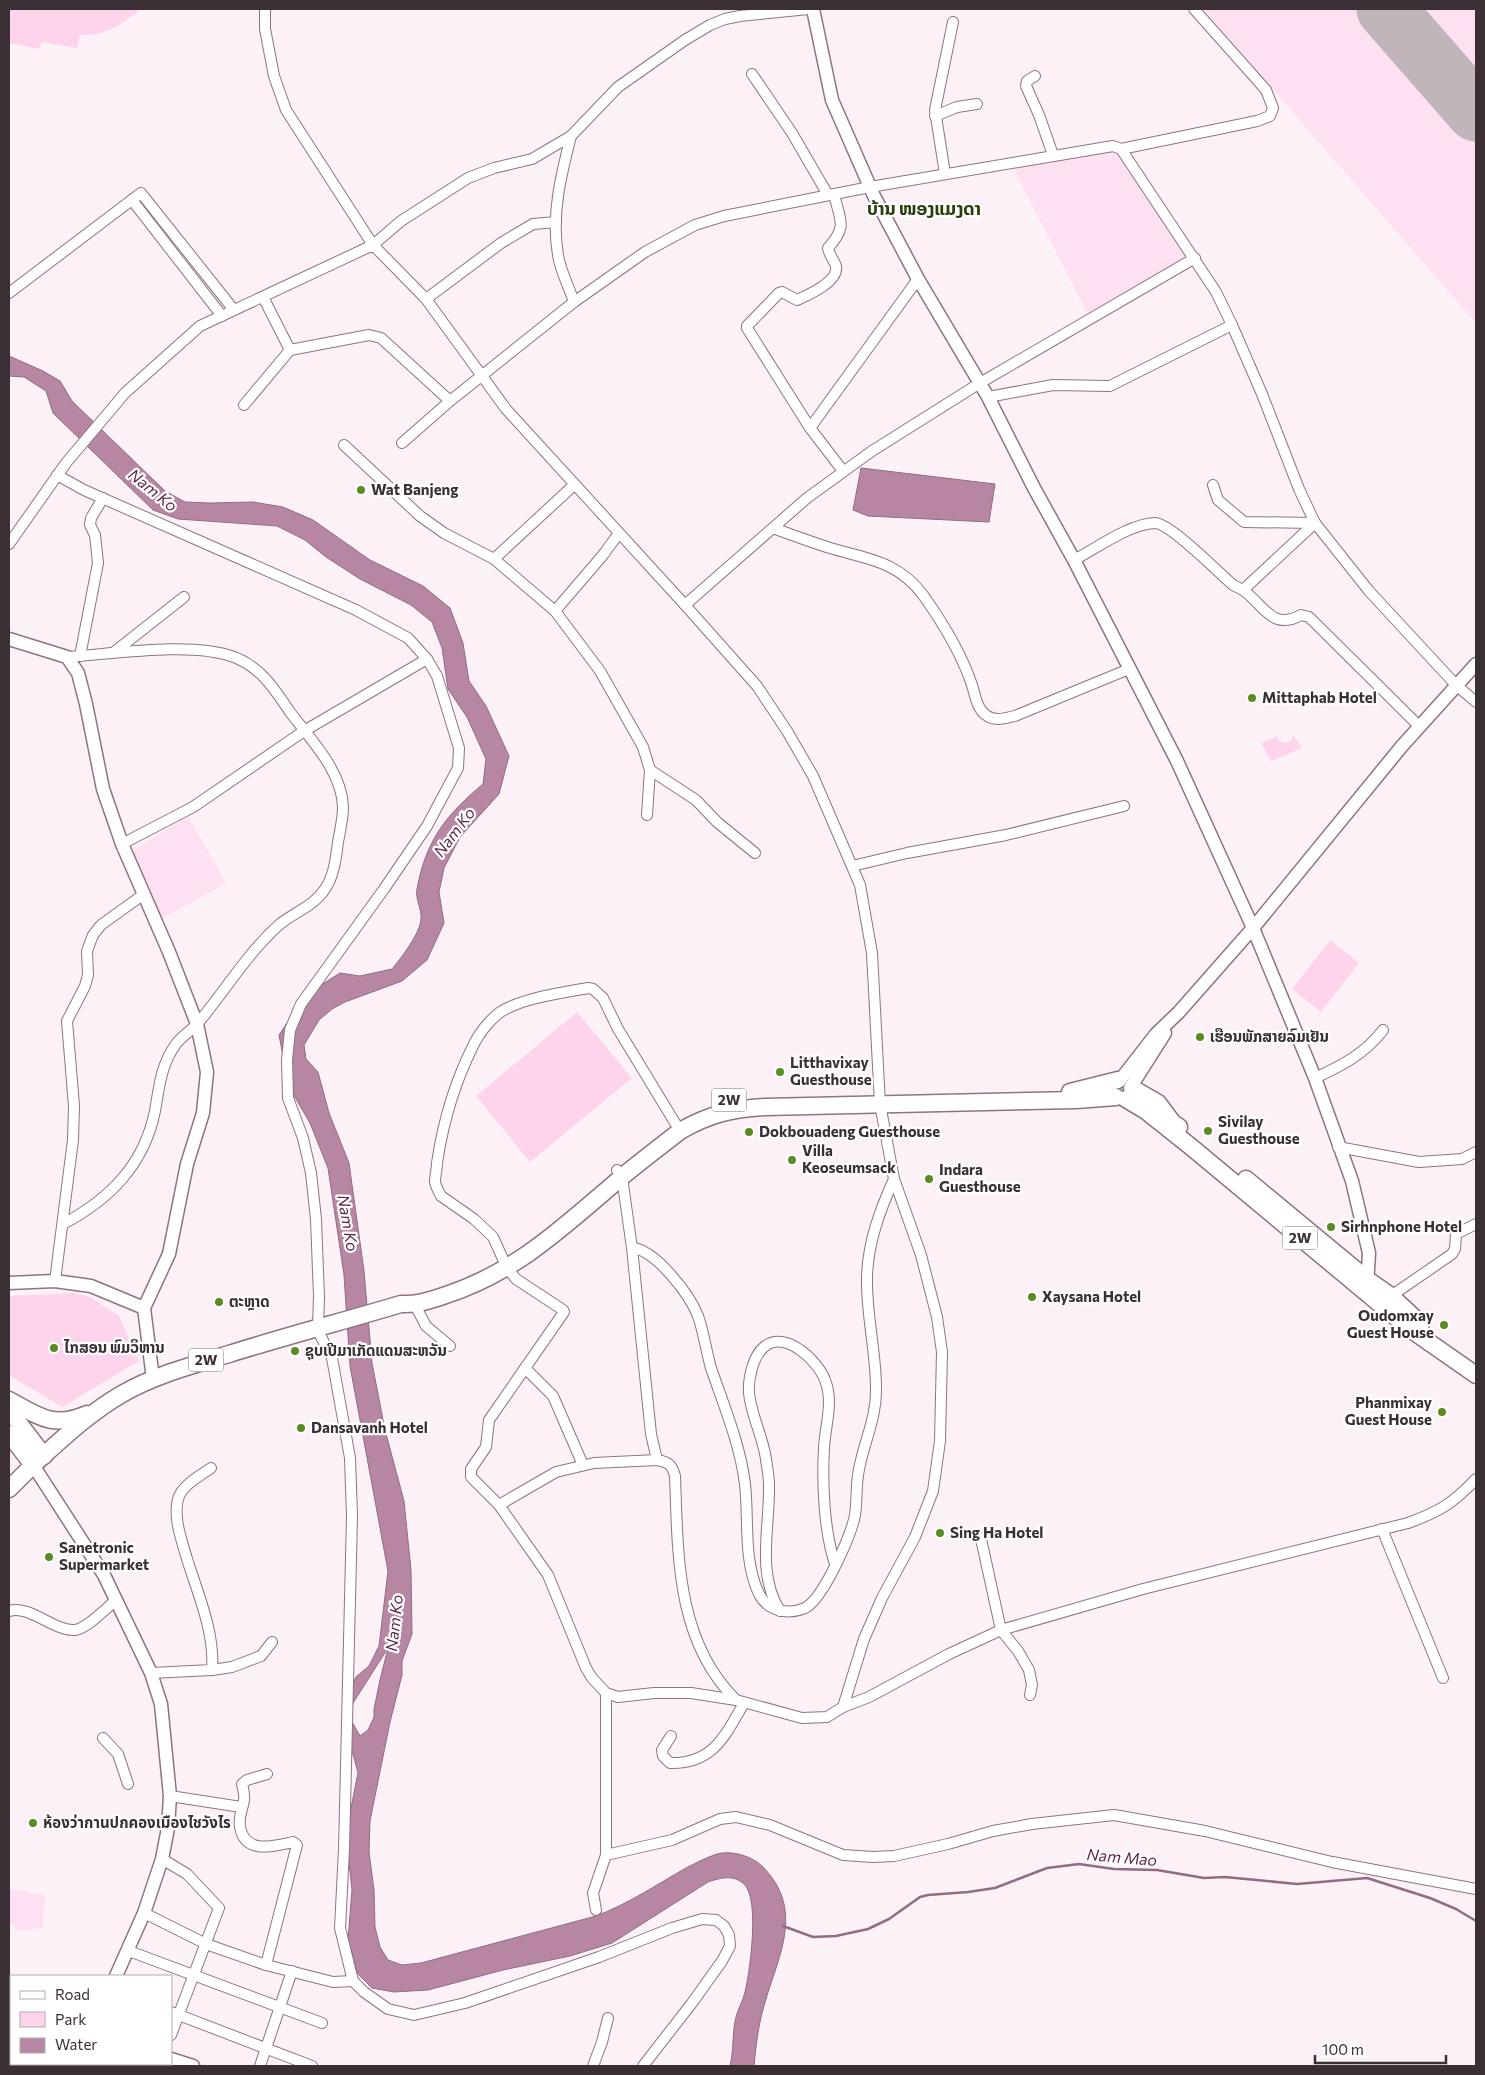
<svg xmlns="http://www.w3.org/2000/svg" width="1485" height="2075" viewBox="0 0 1485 2075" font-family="Commissioner,'Noto Sans Lao','Noto Sans Thai',sans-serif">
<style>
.built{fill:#fde0f1}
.green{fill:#fdd4ec}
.water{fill:#b686a3;stroke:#916c82;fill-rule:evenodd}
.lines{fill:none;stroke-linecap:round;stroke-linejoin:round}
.stream{stroke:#916c82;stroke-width:2.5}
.runway{stroke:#c1b5bc;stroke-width:59}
.minor-casing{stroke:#8d7482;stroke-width:12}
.tertiary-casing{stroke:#8d7482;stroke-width:15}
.primary-casing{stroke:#8d7482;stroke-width:19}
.trunk-casing{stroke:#8d7482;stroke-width:19}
.minor{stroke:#fff;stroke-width:10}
.tertiary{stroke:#fff;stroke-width:12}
.primary{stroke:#fff;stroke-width:16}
.trunk{stroke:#fff;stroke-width:16}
.poi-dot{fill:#598c23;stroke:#fff;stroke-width:2}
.labels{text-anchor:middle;stroke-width:4.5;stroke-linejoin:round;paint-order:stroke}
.shield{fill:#fff;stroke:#756d72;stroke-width:1}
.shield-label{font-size:14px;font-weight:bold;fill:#3a2f35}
.poi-label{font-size:15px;font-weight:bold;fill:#3a2f35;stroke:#fff;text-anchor:start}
.water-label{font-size:16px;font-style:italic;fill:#61264e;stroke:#fff}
.quarter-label{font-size:18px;font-weight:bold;fill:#273f0d;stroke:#fff}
</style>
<rect width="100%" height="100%" fill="#fdf1f8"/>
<g class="built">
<path d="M 1203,9 L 1476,9 L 1476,323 L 1415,253 Z"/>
<path d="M 1113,146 L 1195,258 L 1090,318 L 1010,162 Z"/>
<path d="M 188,816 L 226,883 L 160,920 L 130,853 Z"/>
<path d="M 9,1889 L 45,1895 L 43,1928 L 15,1931 L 15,1925 L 9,1924 Z"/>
</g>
<g class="green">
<path d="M 9,9 L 141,9 C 120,25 107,36 80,35 L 77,48 L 41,42 L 40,49 L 9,43 Z"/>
<path d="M 1293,735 L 1302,748 L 1271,761 L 1261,743 L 1278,736 L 1278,740 L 1284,743 L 1291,741 Z"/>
<path d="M 1330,940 L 1359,963 L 1321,1012 L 1292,989 Z"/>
<path d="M 577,1012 L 632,1078 L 530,1162 L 476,1096 Z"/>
<path d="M 72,1293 L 90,1297 L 119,1316 L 139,1361 L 62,1407 L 9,1375 L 9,1296 Z"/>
</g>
<g class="water">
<path d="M 9,356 L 43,371 L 60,381 L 72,401 L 165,491 L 185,502 L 210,503 L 253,502 L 283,507 L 313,520 L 370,560 L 423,586 L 450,608 L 463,643 L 469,681 L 486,706 L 509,756 L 499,794 L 460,837 L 444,868 L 439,892 L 444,923 L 427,960 L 402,981 L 345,1002 L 332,1009 L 319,1020 L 304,1045 L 306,1059 L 318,1072 L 329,1113 L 349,1163 L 364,1271 L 372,1363 L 385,1430 L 404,1501 L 411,1570 L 412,1634 L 402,1661 L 402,1675 L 390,1722 L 370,1821 L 369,1852 L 374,1890 L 375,1927 L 380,1947 L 388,1960 L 402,1965 L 421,1963 L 596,1916 C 628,1904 656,1885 686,1868 C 696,1863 707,1857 717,1854 C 732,1850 752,1856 763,1867 C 806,1911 777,1958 764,2006 C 758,2026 756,2046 754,2066 L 730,2066 C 734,2050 732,2033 736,2017 C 738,2009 743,2001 745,1992 C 750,1971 760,1899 744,1884 C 733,1874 720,1878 708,1882 L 612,1943 L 570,1956 L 503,1970 L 428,1990 L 394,1992 L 372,1988 L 358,1974 L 348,1940 L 352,1890 L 348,1853 L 349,1818 L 358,1773 L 343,1716 L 344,1703 L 356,1677 L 369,1666 L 379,1646 L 388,1571 L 350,1366 L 344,1275 L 328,1168 L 310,1123 L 289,1087 L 279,1035 L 287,1023 L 318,987 L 340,973 L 360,976 L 392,969 C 401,958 420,934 421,919 C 422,909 415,899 417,889 C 426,840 446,815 483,784 L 486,759 L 467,717 L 448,689 L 442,648 L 432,622 L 411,605 L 360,579 L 326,557 L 305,540 L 277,526 L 178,519 L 153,510 L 53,413 L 46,391 L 24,377 L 9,376 ZM 388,1648 L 380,1680 L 374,1709 L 374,1717 L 368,1730 L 360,1736 L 351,1720 L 353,1703 Z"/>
<path d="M 861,468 L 995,484 L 989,522 L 868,516 L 853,510 Z"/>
</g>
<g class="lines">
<path class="stream" d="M 783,1926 L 813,1937 L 836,1936 L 868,1929 L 889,1919 L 920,1897 L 928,1895 L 968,1892 L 995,1888 L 1047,1868 L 1079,1864 L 1114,1869 L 1157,1870 L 1204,1878 L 1225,1877 L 1297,1884 L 1367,1878 L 1430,1898 L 1456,1909 L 1476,1921"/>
<path class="runway" d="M 1386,9 L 1476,112"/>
<defs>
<g id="minor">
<path d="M 265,9 L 265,29 L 274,76 L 286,110 L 373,245 L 401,221 L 468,178 L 494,168 L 532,159 L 571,136 L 618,87 L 685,40 L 710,25 L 725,19 L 740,16 L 808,9"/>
<path d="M 752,74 L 792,133 L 828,195"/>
<path d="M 1035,76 L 1027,81 L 1026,86 L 1039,115 L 1053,155"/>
<path d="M 935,116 L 957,107 L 977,104"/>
<path d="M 571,136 C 561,175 551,215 558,255 C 560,270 569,287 574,302"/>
<path d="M 1121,149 L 1216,292 L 1232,325 L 1262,394 L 1299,489 L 1315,523 L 1369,591 L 1456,685 L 1476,702"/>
<path d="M 945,174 L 935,110 L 953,22"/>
<path d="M 834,194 C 840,221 848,226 828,248 C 829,255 834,260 836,266 C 839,282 808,295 797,300 L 782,292 L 779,293 L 747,326 L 747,328 L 810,428 L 843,471"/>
<path d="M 132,200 L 222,316"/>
<path d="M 9,293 L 141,193 L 234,310"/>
<path d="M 263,297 L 290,350"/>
<path d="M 426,299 L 501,243 L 533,224 L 556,222"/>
<path d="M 988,397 L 1053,385 L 1110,386 L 1232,325"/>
<path d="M 244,405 L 290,350 L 369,335 L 381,338 L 450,401"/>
<path d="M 810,428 L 918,279"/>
<path d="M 402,443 L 450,401 L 574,302 L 645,252 L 695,225 L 724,216 L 870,187 L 1113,146 L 1121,149 L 1257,121 L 1270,116 L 1273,108 L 1266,90 L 1194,9"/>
<path d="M 344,445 L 420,516 L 444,533 L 494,559 L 555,611 L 600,671 L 643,747 L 650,770 L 647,815"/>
<path d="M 57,475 L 84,490 L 356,610 L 408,638 L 427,659 L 437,676 L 459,748 L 458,768 L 427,826 L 384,889 L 301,1004 L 290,1030 L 287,1060 L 288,1098 L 303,1138 L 311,1173 L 316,1219 L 319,1297 L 318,1326"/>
<path d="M 1213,485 L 1218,500 L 1244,522 L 1315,523"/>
<path d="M 1315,523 L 1243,590 C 1265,606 1272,631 1301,615 L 1309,617 L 1419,726"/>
<path d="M 773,528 C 792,535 811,542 830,548 C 867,559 898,561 923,595 C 943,623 961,652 972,685 C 975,695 977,709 986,715 C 994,722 1006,718 1015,716 L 1129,669"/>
<path d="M 9,544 L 66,463 L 125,393 L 200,326 L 373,245 L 426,299 L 506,409 L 685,605 L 757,686 L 787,731 L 813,776 L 860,885 L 872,953 L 880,1104 L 894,1179 L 921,1255 L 937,1317 L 942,1352 L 940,1441 L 933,1491 L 915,1537 L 882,1598 L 864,1639 L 843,1707 L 827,1717 L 802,1718 L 736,1700 L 691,1693 L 654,1693 L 618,1697 L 606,1693 L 592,1678 L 586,1668 L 548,1575 L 499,1505 L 471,1477 L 471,1469 L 486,1447 L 489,1420 L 564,1312 L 563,1310 L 516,1279 L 507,1268 L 493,1237 L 474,1219 L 441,1196 C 439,1192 436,1187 435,1182 C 435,1176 437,1169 437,1163 C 443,1122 456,1079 475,1042 C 480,1032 490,1020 499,1013 C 521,998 561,993 588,988 L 593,989 L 603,998 L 618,1029 L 680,1131"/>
<path d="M 494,559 L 574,485"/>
<path d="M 1074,560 C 1097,548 1129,524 1155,523 C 1170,523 1219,573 1233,585 L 1243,590"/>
<path d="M 685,605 L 807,498 L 872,451 L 980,383 L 1195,258"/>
<path d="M 555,611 L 603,555 L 619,533"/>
<path d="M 113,653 L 184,597"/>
<path d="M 80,656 L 98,563 L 95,535 L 90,525 L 91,518 L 103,498"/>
<path d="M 650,770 L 696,800 L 717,822 L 755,853"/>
<path d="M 122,844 L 193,807 L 304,731 L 427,659"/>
<path d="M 852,866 L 907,853 L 1006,835 L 1124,806"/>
<path d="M 1315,1078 C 1341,1066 1365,1054 1383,1030"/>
<path d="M 1338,1147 L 1419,1162 L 1462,1159 L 1476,1152"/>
<path d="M 617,1170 L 622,1177 L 632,1248 L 651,1434 L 657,1460"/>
<path d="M 63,1224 C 110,1199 144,1165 155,1111 C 159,1088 161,1064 176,1044 C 182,1036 191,1031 198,1023 C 225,991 248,952 280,924 C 295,912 314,906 325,889 C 334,876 336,858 338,842 C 340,831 343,819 343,807 C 342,771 311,740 290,712 C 275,690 261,667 234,657 C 192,641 113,654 67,657"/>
<path d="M 632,1248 C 655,1249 690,1295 698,1316 C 704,1333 706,1351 711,1368 C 724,1406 740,1444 745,1484 C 749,1520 743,1560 759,1594 C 764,1604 772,1609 783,1611 C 790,1612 798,1611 805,1608 C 823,1599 851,1536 855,1515 C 857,1502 856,1489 858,1475 C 862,1446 877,1419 876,1388 C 876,1351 866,1314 867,1277 C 868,1242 880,1210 894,1179"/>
<path d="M 55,1281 L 73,1140 L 74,1106 L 67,1021 L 85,986 L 88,975 L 87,951 L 93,935 L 101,925 L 144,894"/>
<path d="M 1388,1300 L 1391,1296 L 1452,1254 L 1455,1249 L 1456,1234 L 1476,1224"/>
<path d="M 415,1305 L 426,1326 L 450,1346"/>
<path d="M 316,1327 L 332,1358 L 350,1458 L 352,1516 L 344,1849 L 340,1928 L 353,1981 L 364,1992 L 388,2009 L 414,2015 L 465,2003 L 599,1957 L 672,1928 L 702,1919 L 716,1920 L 724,1926 L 729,1935 L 730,1946 L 722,1961 L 692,2003 L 643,2066"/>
<path d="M 525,1368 L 553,1396 L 583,1465"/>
<path d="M 499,1505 L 556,1472 L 594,1463 L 657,1460 C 669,1462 672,1465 675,1476 C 678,1555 676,1641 736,1700"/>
<path d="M 1382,1529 L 1443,1678"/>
<path d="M 981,1539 L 1001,1630 L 1018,1651 L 1029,1670 L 1032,1685 L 1030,1695"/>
<path d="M 9,1611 C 29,1604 55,1632 75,1630 C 86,1629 107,1608 116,1600"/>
<path d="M 780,1611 C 756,1573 770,1527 769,1485 C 769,1476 767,1467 766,1459 C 763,1437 751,1415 749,1393 C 748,1379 753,1356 764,1347 C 785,1329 818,1361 825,1380 C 834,1402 825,1426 824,1448 C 822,1483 824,1531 835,1564"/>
<path d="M 212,1670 L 232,1667 L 261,1656 L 272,1642"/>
<path d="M 151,1673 L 212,1670 C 215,1633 198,1594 187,1559 C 182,1541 173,1518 178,1499 C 182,1485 200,1476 211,1468"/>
<path d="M 843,1707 L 869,1697 L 949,1654 L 1001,1630 L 1143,1589 L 1408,1523 C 1441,1511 1453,1503 1476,1479"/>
<path d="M 671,1736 L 662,1750 L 663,1756 L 670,1763 C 713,1764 725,1736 744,1703"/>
<path d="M 103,1738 L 118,1754 L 128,1784"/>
<path d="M 170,1796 L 241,1807"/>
<path d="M 606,1855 L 672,1840 L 720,1819 L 736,1817 L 770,1825 L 843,1855 L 873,1857 L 894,1856 L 948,1844 L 993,1831 L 1032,1824 L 1114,1815 L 1205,1831 L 1332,1862 L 1476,1889"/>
<path d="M 162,1859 L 187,1874 L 219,1908 L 171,2035"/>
<path d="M 596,1910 L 593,1893 L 606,1855 L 606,1693"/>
<path d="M 144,1913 L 206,1944 L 266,1965 L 333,1982 L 353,1981"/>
<path d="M 129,1951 L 322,2023"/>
<path d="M 266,1965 L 297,1845 L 293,1842 C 274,1846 245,1855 240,1827 C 238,1816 243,1809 244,1800 C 245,1795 243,1789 242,1784 L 247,1780 L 267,1774"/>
<path d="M 171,2012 L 312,2066"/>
<path d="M 9,2044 L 11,2042"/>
<path d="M 260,2066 L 292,1971"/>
<path d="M 593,2066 L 602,2042 L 608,2018"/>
</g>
<g id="tertiary">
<path d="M 813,9 L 832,100 L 874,196 L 918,279 L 988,397 L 1034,488 L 1074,560 L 1177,761 L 1253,928 L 1315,1078 L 1352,1181 L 1369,1253 L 1367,1286"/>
<path d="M 9,639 L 67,657 L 78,673 L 86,704 L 103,789 L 122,844 L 169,952 L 197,1024 L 207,1072 L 203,1113 L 187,1164 L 169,1254 L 144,1308"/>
<path d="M 1121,1079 L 1156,1034 L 1179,1012 L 1253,928 L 1402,746 L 1476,664"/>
<path d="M 1132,1085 L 1165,1033"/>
<path d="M 9,1283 L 55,1281 L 91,1286 L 144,1308 L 153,1379"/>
<path d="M 33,1465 L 104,1575 L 151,1673 L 161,1704 L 170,1796 L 168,1828 L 162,1859 L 144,1913 L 116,1976"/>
<path d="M 171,2059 L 193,2066"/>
<path d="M 82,2066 L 84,2064"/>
</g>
<path id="primary" d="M 9,1489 L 33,1465"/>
<g id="trunk">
<path d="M 1132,1088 L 1158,1103 L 1173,1123 L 1179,1127"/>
<path d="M 1070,1092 L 1118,1080"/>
<path d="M 1126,1099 L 1146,1111 L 1190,1146 L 1410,1329 L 1476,1375"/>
<path d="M 1246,1179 L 1368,1280 L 1391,1296 L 1421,1324"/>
<path d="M 9,1400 C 38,1416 53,1429 87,1414"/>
<path d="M 9,1410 L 44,1456"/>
<path d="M 9,1434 L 33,1465 C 61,1440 89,1413 122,1394 C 155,1375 193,1365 229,1354 C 286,1336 344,1321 401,1304 C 417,1305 431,1300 446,1295 C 519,1271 565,1225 623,1176 C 641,1161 661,1146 680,1131 C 710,1114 731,1109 765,1107 L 1076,1100 L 1116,1097"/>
</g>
</defs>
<use href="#minor" class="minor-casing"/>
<use href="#tertiary" class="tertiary-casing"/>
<use href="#primary" class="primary-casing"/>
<use href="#trunk" class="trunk-casing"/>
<use href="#minor" class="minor"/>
<use href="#tertiary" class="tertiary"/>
<use href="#primary" class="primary"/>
<use href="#trunk" class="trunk"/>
</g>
<g class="poi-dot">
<circle cx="361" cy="490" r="5"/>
<circle cx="1252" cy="698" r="5"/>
<circle cx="1200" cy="1037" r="5"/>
<circle cx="780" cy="1072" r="5"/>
<circle cx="1208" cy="1131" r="5"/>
<circle cx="749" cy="1132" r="5"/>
<circle cx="792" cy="1160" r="5"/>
<circle cx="929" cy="1179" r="5"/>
<circle cx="1331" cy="1227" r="5"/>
<circle cx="1032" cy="1297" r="5"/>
<circle cx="219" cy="1302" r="5"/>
<circle cx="1444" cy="1325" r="5"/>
<circle cx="54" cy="1348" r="5"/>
<circle cx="295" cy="1351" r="5"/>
<circle cx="1442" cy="1412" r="5"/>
<circle cx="301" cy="1428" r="5"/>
<circle cx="940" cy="1533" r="5"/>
<circle cx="49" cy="1557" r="5"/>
<circle cx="33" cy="1823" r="5"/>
</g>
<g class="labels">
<g class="shield">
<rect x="711.5" y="1088.5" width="35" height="23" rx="4"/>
<rect x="1282.5" y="1226.5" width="35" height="23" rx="4"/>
<rect x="188.5" y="1348.5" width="35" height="23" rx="4"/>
</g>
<g class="shield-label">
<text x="729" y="1105">2W</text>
<text x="1300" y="1243">2W</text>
<text x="206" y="1365">2W</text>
</g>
<g class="poi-label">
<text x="371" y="495">Wat Banjeng</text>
<text x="1262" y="703">Mittaphab Hotel</text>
<text x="1210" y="1042">ເຮືອນພັກສາຍລົມເຢັນ</text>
<text x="790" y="1068">Litthavixay<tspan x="790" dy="17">Guesthouse</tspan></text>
<text x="1218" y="1127">Sivilay<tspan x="1218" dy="17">Guesthouse</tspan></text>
<text x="759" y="1137">Dokbouadeng Guesthouse</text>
<text x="802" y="1156">Villa<tspan x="802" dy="17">Keoseumsack</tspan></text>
<text x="939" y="1175">Indara<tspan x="939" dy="17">Guesthouse</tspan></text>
<text x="1341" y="1232">Sirhnphone Hotel</text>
<text x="1042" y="1302">Xaysana Hotel</text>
<text x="229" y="1307">ຕະຫຼາດ</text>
<text x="1434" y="1321" text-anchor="end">Oudomxay<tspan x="1434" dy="17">Guest House</tspan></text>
<text x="64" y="1353">ໄກສອນ ພົມວິຫານ</text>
<text x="305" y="1356">ຊຸບເປີມາເກັດແດນສະຫວັນ</text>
<text x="1432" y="1408" text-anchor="end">Phanmixay<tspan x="1432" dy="17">Guest House</tspan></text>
<text x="311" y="1433">Dansavanh Hotel</text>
<text x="950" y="1538">Sing Ha Hotel</text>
<text x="59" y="1553">Sanetronic<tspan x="59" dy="17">Supermarket</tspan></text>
<text x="43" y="1828">ห้องว่ากานปกคองเมืองไชวังไร</text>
</g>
<g class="water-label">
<text transform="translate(153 490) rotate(39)" y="6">Nam Ko</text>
<text transform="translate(454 832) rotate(-53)" y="6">Nam Ko</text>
<text transform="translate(348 1223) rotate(80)" y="6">Nam Ko</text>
<text transform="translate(394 1623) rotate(-84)" y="6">Nam Ko</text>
<text transform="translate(1122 1857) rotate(5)" y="6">Nam Mao</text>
</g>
<g class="quarter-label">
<text x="924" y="215">ບ້ານ ໜອງແມງດາ</text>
</g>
</g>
<rect width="1485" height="2075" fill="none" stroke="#3a2f35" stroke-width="20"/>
<rect x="10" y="1975" width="162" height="90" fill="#ffffff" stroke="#b0acae"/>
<rect x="20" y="1991" width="25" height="8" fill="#ffffff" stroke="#b0acae"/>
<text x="55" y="2000" font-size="15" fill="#3a2f35">Road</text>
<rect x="20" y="2012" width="25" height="15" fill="#fdd4ec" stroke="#b0acae"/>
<text x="55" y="2025" font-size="15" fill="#3a2f35">Park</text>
<rect x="20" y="2038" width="25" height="15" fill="#b686a3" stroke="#b0acae"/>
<text x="55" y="2050" font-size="15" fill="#3a2f35">Water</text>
<path d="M1315 2055v8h131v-8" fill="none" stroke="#3a2f35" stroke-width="2.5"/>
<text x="1322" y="2055" font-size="15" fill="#3a2f35" stroke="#ffffff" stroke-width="4" paint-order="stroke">100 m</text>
</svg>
